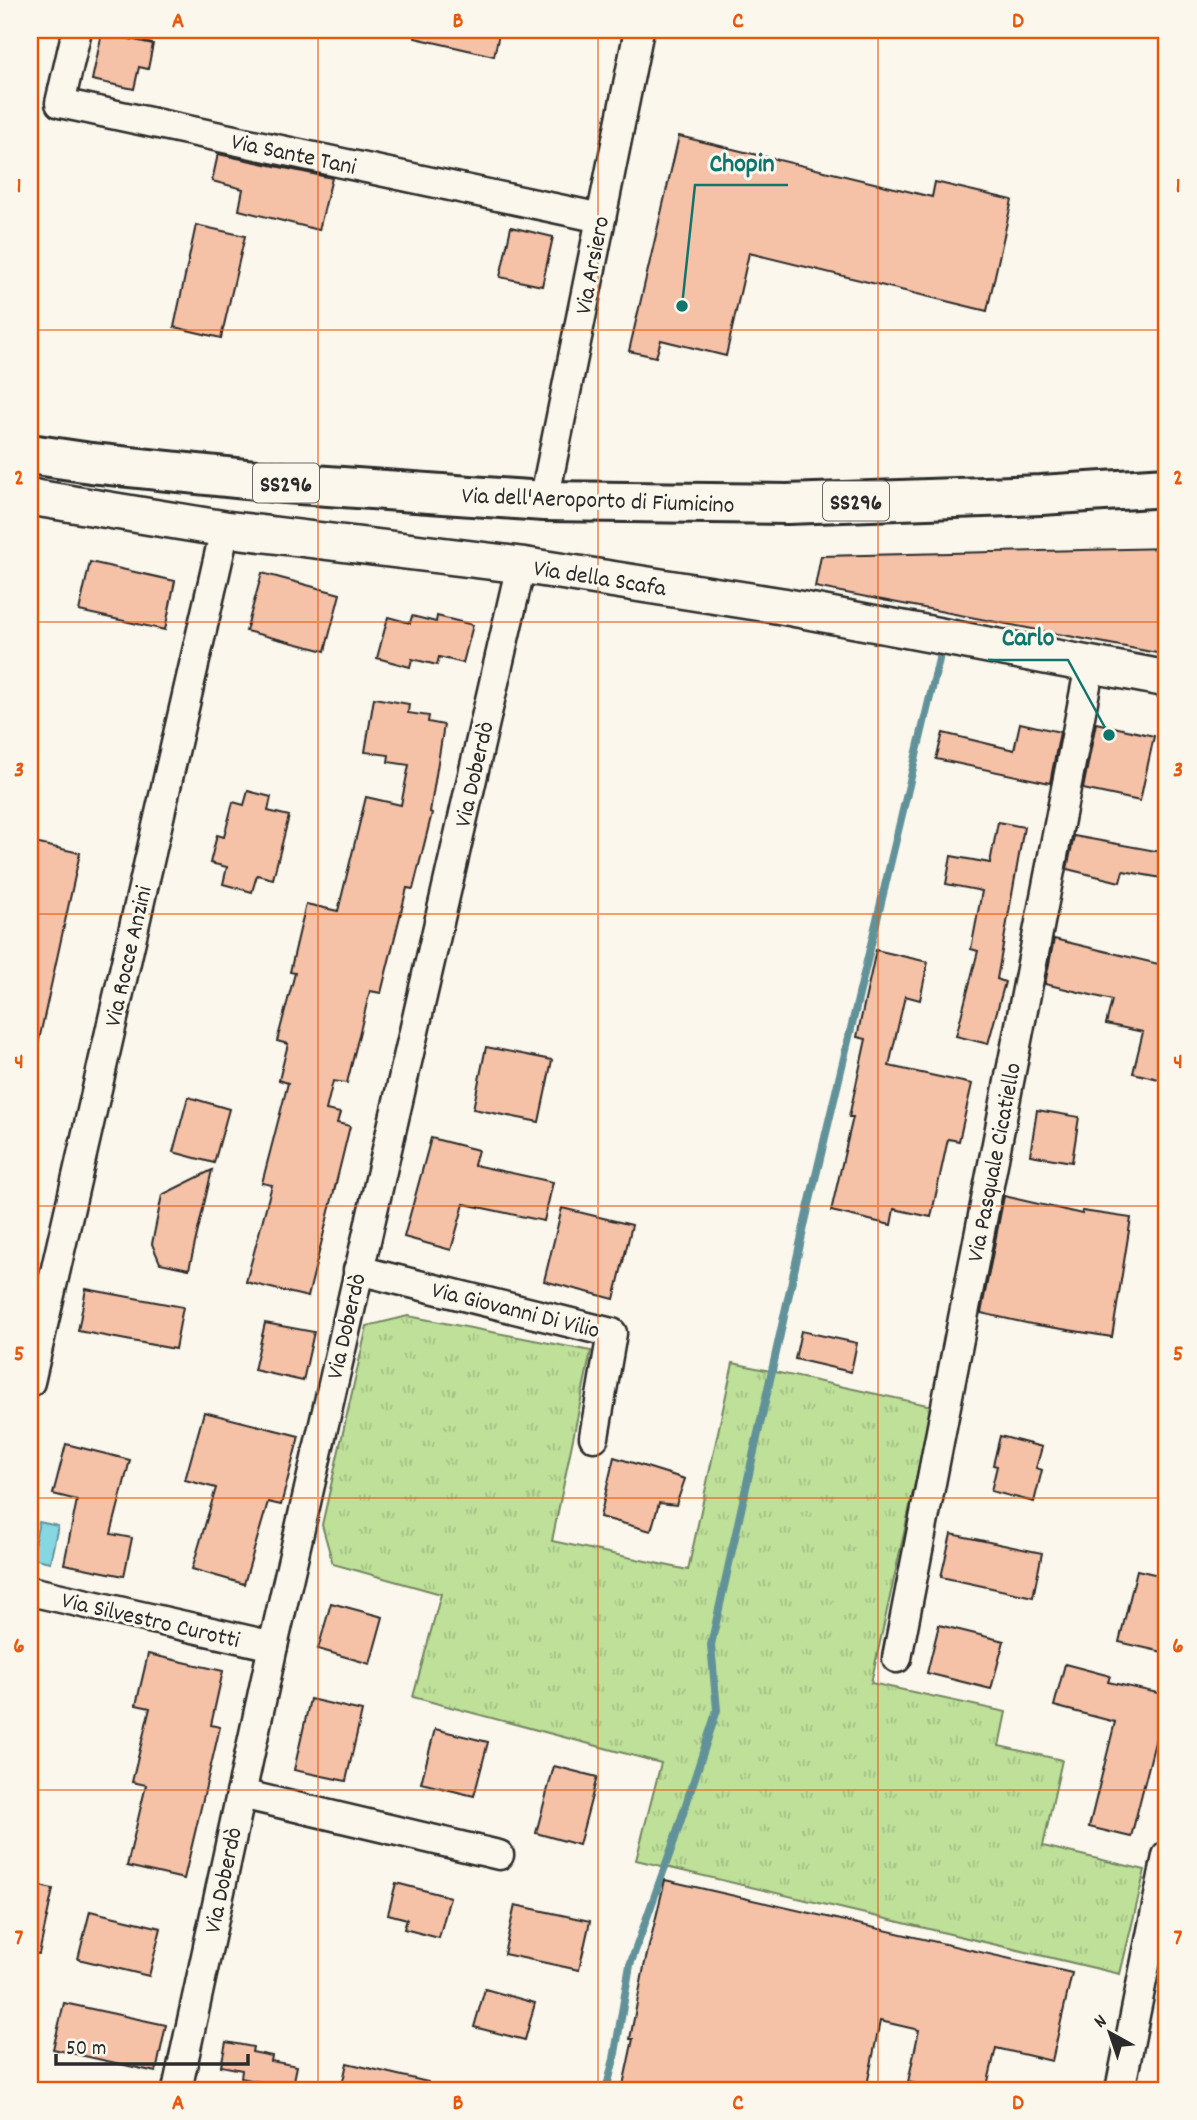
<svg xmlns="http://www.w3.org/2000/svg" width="1197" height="2120" viewBox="0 0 1197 2120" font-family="Dekko,sans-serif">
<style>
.grass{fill:url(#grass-tufts);stroke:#748662;stroke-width:2}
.water{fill:#87d7e3;stroke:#629299;stroke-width:2}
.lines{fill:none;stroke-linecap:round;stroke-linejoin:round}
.stream{stroke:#629299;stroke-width:8}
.building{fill:#f5c1a7;stroke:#2b2b2b;stroke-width:2}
.minor-casing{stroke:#2b2b2b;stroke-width:33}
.tertiary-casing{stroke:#2b2b2b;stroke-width:40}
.primary-casing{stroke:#2b2b2b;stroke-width:44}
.minor{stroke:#fbf7ec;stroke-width:28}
.tertiary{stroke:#fbf7ec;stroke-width:35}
.primary{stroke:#fbf7ec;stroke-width:38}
.grid{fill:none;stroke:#e8590c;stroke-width:2;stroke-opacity:0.55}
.labels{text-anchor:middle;stroke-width:6;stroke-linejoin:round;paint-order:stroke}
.shield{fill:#fbf7ec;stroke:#696865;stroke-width:2}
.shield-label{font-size:23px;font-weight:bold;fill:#2b2b2b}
.street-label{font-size:24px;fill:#2b2b2b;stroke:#fbf7ec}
.leader{fill:none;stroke:#0f766e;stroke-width:2.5}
.callout-dot{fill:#0f766e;stroke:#fbf7ec;stroke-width:2.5}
.callout-label{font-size:26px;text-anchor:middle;font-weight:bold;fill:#0f766e;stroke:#fbf7ec;stroke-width:6;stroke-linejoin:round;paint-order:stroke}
.neatline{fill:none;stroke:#e8590c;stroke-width:2.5}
.grid-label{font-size:23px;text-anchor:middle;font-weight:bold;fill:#e8590c}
</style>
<defs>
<pattern id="grass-tufts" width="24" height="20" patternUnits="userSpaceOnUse" patternTransform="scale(1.75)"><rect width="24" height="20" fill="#bee099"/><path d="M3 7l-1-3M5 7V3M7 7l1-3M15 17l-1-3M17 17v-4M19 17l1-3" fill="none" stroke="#a3c084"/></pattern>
</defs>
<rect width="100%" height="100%" fill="#fbf7ec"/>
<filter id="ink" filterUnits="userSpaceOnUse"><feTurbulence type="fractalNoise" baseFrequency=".0143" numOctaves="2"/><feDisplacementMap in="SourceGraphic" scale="14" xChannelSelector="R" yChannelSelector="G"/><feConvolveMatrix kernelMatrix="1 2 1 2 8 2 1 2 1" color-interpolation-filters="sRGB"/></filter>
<g filter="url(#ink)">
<path class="grass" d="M 408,1316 L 591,1351 L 552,1541 L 688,1570 L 733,1363 L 932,1406 L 871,1683 L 1006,1712 L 999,1746 L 1062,1760 L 1043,1846 L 1145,1870 L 1120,1974 L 636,1860 L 661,1763 L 413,1697 L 441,1594 L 333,1564 L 322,1525 L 367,1326 Z"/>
<path class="water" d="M 39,1522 L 58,1526 L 50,1562 L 31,1558 Z"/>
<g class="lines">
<path class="stream" d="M 606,2090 L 614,2059 L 630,1965 L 672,1847 L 717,1710 L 711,1645 L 807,1213 L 940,655"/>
</g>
<g class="building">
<path d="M 416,30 L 500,30 L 494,56 L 415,38 Z"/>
<path d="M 102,33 L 153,44 L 148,69 L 139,67 L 134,89 L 92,80 Z"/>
<path d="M 679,136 L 932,197 L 935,182 L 1012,200 L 987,311 L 749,253 L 726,356 L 661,340 L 656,357 L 629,351 Z"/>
<path d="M 218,154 L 332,178 L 319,230 L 239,210 L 243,189 L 212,181 Z"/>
<path d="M 196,225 L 245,236 L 221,338 L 174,327 Z"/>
<path d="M 511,227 L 553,237 L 542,286 L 500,277 Z"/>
<path d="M 1167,548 L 1167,655 L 815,587 L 821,556 Z"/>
<path d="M 90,562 L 175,581 L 165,630 L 79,611 Z"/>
<path d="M 262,573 L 340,594 L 325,651 L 246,631 Z"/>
<path d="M 412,616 L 436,622 L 437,616 L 473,625 L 463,663 L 439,657 L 437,665 L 412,659 L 410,667 L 377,658 L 388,617 L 410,623 Z"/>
<path d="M 374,698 L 409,704 L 408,713 L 429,716 L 428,722 L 444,725 L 430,812 L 432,813 L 413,889 L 407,888 L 381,993 L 370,991 L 347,1083 L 333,1081 L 326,1110 L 340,1113 L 337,1123 L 350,1126 L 308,1297 L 246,1282 L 272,1185 L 262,1183 L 288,1083 L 279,1080 L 288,1044 L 277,1041 L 295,973 L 290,972 L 306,904 L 338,911 L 366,797 L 401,805 L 409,765 L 388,762 L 389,755 L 365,752 Z"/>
<path d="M 1020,723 L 1060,732 L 1050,783 L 936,759 L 943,733 L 1014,750 Z"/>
<path d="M 1096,723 L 1154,736 L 1140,801 L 1083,789 Z"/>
<path d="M 248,791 L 271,797 L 268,811 L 289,816 L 273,879 L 257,875 L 252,892 L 223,884 L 227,867 L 210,863 L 217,835 L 224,837 L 233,802 L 244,805 Z"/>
<path d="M 998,822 L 1024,827 L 997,979 L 1005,982 L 988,1044 L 956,1036 L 978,951 L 971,949 L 982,891 L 946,884 L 951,856 L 990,863 Z"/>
<path d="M 1074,836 L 1167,853 L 1167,879 L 1123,871 L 1120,882 L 1067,869 Z"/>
<path d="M 30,842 L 80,853 L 38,1045 L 30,1044 Z"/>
<path d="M 1054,939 L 1167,966 L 1167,1081 L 1133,1073 L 1143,1032 L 1106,1024 L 1112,1000 L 1045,984 Z"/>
<path d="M 876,950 L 928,962 L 920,1000 L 905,996 L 889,1066 L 972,1084 L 959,1141 L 948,1139 L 931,1217 L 894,1209 L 891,1225 L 831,1211 L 853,1117 L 849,1117 L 866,1039 L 857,1037 Z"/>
<path d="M 486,1047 L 552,1060 L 539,1122 L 473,1109 Z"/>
<path d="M 188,1097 L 229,1109 L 214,1163 L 173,1152 Z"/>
<path d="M 1037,1110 L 1079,1117 L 1072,1162 L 1030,1155 Z"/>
<path d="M 431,1138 L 478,1150 L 474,1165 L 553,1182 L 544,1221 L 464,1204 L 451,1250 L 404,1237 Z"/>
<path d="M 212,1170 L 189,1269 L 160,1263 L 152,1244 L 162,1195 Z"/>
<path d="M 1004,1196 L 1082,1214 L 1082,1211 L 1131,1218 L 1112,1337 L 1031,1324 L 981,1313 Z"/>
<path d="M 562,1208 L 632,1225 L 614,1299 L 544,1281 Z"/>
<path d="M 86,1289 L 183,1307 L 175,1349 L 78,1331 Z"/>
<path d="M 265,1323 L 314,1332 L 303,1381 L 254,1370 Z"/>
<path d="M 801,1331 L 857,1343 L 851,1372 L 795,1359 Z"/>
<path d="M 204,1412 L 299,1436 L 281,1505 L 268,1502 L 244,1584 L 192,1569 L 216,1488 L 185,1480 Z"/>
<path d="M 1000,1436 L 1042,1447 L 1036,1468 L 1042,1470 L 1034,1502 L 991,1491 L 997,1466 L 993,1465 Z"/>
<path d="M 66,1444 L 130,1460 L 111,1534 L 132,1538 L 124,1576 L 64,1564 L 77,1500 L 53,1494 Z"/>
<path d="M 614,1457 L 685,1479 L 676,1505 L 659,1503 L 651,1531 L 600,1517 Z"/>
<path d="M 951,1534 L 1042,1553 L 1033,1597 L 941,1577 Z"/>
<path d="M 1137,1570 L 1167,1577 L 1167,1653 L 1119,1642 Z"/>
<path d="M 331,1603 L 383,1617 L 370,1664 L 318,1649 Z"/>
<path d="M 939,1625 L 1004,1641 L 991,1689 L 927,1673 Z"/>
<path d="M 148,1654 L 223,1671 L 211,1725 L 220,1727 L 184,1879 L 127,1866 L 146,1785 L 132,1782 L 150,1708 L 136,1705 Z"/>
<path d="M 1065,1664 L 1110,1676 L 1108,1682 L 1167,1695 L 1167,1714 L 1163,1732 L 1158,1730 L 1131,1837 L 1089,1827 L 1115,1722 L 1054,1706 Z"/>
<path d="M 310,1699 L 362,1711 L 346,1781 L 294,1770 Z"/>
<path d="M 435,1729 L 488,1742 L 474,1796 L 421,1783 Z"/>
<path d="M 554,1766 L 597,1777 L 579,1845 L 536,1833 Z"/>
<path d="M 665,1880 L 1072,1973 L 1052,2061 L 996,2048 L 986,2090 L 944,2090 L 908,2082 L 919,2030 L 880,2021 L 866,2090 L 622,2090 L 633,2039 L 630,2039 L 644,1967 Z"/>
<path d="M 396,1883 L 450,1897 L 439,1938 L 404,1929 L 407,1919 L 388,1914 Z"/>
<path d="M 30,1884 L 53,1889 L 39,1954 L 30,1953 Z"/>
<path d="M 515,1905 L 590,1921 L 579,1970 L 504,1954 Z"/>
<path d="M 90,1911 L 161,1928 L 149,1976 L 78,1959 Z"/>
<path d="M 485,1989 L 535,2003 L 525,2040 L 474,2027 Z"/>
<path d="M 64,2003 L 166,2025 L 156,2072 L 53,2049 Z"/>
<path d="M 226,2042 L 253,2047 L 252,2052 L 272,2056 L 271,2061 L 297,2066 L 292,2090 L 260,2090 L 261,2082 L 241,2078 L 242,2070 L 221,2066 Z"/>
<path d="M 347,2063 L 428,2082 L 427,2090 L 341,2090 Z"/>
</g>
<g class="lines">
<defs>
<g id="minor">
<path d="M 77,30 L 60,103 L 601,218"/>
<path d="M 544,501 L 639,30"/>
<path d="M 358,1270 L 612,1333 L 594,1437"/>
<path d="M 30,1382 L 225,529"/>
<path d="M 30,1591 L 273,1646"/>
<path d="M 897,1658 L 1090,665"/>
<path d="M 241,1794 L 499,1855"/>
<path d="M 177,2090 L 273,1646 L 521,565"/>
<path d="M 1120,2090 L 1167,1856"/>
</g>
<path id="tertiary" d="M 30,497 L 225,529 L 521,565 L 782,606 L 1167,679"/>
<path id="primary" d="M 30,454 L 91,463 L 285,483 L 544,501 L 787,504 L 1041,495 L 1167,487"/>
</defs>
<use href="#minor" class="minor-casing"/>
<use href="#tertiary" class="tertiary-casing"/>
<use href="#primary" class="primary-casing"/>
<use href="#minor" class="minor"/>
<use href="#tertiary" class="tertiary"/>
<use href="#primary" class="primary"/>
</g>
</g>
<path class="grid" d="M 318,30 L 318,2090M 598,30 L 598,2090M 878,30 L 878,2090M 30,330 L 1167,330M 30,622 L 1167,622M 30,914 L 1167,914M 30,1206 L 1167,1206M 30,1498 L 1167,1498M 30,1790 L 1167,1790"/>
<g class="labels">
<g class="shield">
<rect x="253" y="463.5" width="66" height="39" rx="5"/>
<rect x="823" y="481.5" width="66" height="39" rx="5"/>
</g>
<g class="shield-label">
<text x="286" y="491">SS296</text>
<text x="856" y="509">SS296</text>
</g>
<g class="street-label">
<text transform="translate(294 153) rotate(12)" y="8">Via Sante Tani</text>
<text transform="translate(591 265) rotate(-79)" y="8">Via Arsiero</text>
<text transform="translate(598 499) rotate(2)" y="8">Via dell'Aeroporto di Fiumicino</text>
<text transform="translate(600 577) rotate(9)" y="8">Via della Scafa</text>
<text transform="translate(473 774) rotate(-77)" y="8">Via Doberdò</text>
<text transform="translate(127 956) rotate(-77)" y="8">Via Rocce Anzini</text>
<text transform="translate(993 1162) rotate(-79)" y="8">Via Pasquale Cicatiello</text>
<text transform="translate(516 1309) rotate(14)" y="8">Via Giovanni Di Vilio</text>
<text transform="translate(345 1326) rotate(-77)" y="8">Via Doberdò</text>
<text transform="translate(151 1619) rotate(13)" y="8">Via Silvestro Curotti</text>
<text transform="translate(222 1880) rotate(-78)" y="8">Via Doberdò</text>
</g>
</g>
<path class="leader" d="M682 306L695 185H788M1109 735L1068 660H988"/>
<g class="callout-dot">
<circle cx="682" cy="306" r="7"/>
<circle cx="1109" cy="735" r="7"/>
</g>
<g class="callout-label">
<text x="742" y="171">Chopin</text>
<text x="1028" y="645">Carlo</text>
</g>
<rect width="1197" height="2120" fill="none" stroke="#fbf7ec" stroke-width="77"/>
<g transform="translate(1110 2033) rotate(320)" stroke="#fbf7ec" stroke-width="5" paint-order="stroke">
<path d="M0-5L12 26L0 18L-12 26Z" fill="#2b2b2b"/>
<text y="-10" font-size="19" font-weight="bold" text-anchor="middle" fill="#2b2b2b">N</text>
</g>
<path d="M56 2054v10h192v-10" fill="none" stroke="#2b2b2b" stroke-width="3.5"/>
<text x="66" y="2054" font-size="21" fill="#2b2b2b" stroke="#fbf7ec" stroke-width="5" paint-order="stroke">50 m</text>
<rect x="38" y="38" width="1120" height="2044" class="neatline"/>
<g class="grid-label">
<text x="178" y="27">A</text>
<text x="458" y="27">B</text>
<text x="738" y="27">C</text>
<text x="1018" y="27">D</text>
<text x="19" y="192">1</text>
<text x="1178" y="192">1</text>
<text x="19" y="484">2</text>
<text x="1178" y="484">2</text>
<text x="19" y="776">3</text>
<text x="1178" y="776">3</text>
<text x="19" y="1068">4</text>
<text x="1178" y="1068">4</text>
<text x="19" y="1360">5</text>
<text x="1178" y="1360">5</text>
<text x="19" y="1652">6</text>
<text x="1178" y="1652">6</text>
<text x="19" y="1944">7</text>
<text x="1178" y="1944">7</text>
<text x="178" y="2109">A</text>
<text x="458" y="2109">B</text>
<text x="738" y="2109">C</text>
<text x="1018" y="2109">D</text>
</g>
</svg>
